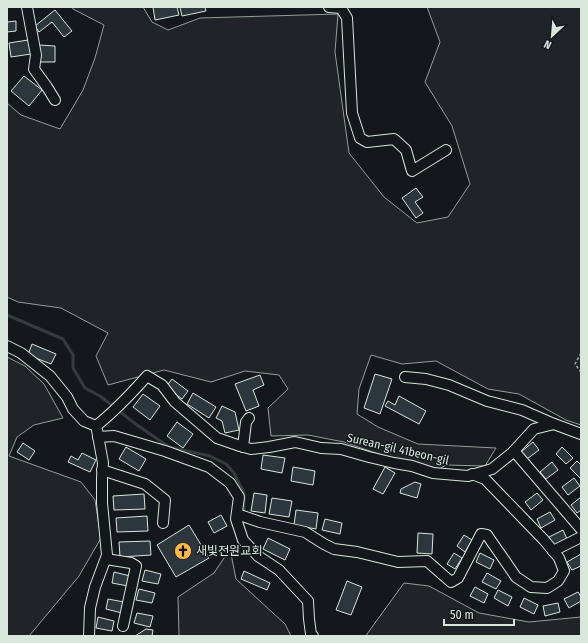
<svg xmlns="http://www.w3.org/2000/svg" width="588" height="643" viewBox="0 0 588 643" font-family="'Fira Sans Condensed','Noto Sans KR',sans-serif">
<style>
.green{fill:#202428;stroke:#939e99}
.lines{fill:none;stroke-linecap:round;stroke-linejoin:round}
.stream{stroke:#363b3e;stroke-width:3}
.building{fill:#2c363c;stroke:#d8e6dc}
.minor-casing{stroke:#d8e6dc;stroke-width:12}
.path{stroke:#9da8a2;stroke-width:1.5;stroke-dasharray:3 2;stroke-linecap:butt}
.minor{stroke:#14181c;stroke-width:10}
.labels{text-anchor:middle;stroke-width:3;stroke-linejoin:round;paint-order:stroke}
.street-label{font-size:12px;fill:#d8e6dc;stroke:#14181c}
.poi-label{font-size:12px;fill:#d8e6dc;stroke:#14181c;text-anchor:start}
</style>
<rect width="100%" height="100%" fill="#14181c"/>
<g class="green">
<path d="M 72,7 L 143,7 L 152,22 L 168,30 L 200,18 L 338,14 L 335,52 L 349,153 L 384,197 L 417,223 L 448,217 L 470,184 L 452,126 L 425,82 L 440,42 L 427,7 L 581,7 L 581,425 L 566,420 L 519,394 L 488,389 L 436,361 L 402,364 L 371,355 L 359,389 L 357,414 L 378,427 L 418,444 L 496,448 L 485,466 L 446,465 L 433,473 L 344,442 L 308,435 L 271,436 L 268,408 L 288,389 L 279,375 L 245,371 L 211,382 L 164,370 L 108,385 L 96,356 L 108,333 L 61,308 L 18,302 L 7,297 L 7,103 L 21,115 L 60,129 L 83,90 L 95,58 L 104,25 L 73,9 Z"/>
<path d="M 7,357 L 25,366 L 44,384 L 63,418 L 34,425 L 17,437 L 9,456 L 81,482 L 95,500 L 101,538 L 79,576 L 29,636 L 7,636 Z"/>
<path d="M 230,549 L 236,579 L 285,624 L 291,636 L 179,636 L 178,597 L 214,573 Z"/>
<path d="M 404,583 L 429,586 L 479,613 L 529,622 L 581,617 L 581,636 L 367,636 L 367,634 Z"/>
</g>
<g class="lines">
<path class="stream" d="M 7,315 L 63,339 L 73,355 L 73,368 L 85,388 L 100,396 L 137,425 L 169,447 L 210,456 L 226,464 L 234,473 L 244,493 L 244,511"/>
</g>
<g class="building">
<path d="M 153,7 L 177,7 L 179,15 L 155,20 Z"/>
<path d="M 180,7 L 205,7 L 206,11 L 182,16 Z"/>
<path d="M 55,10 L 72,31 L 64,37 L 52,22 L 39,32 L 35,26 Z"/>
<path d="M 16,21 L 16,31 L 7,32 L 7,22 Z"/>
<path d="M 28,40 L 31,54 L 11,57 L 9,43 Z"/>
<path d="M 39,45 L 55,46 L 55,62 L 39,62 Z"/>
<path d="M 24,76 L 42,90 L 29,106 L 11,91 Z"/>
<path d="M 416,188 L 423,197 L 415,202 L 423,213 L 416,218 L 402,198 Z"/>
<path d="M 32,344 L 56,354 L 51,364 L 28,355 Z"/>
<path d="M 375,374 L 392,379 L 380,414 L 364,408 Z"/>
<path d="M 260,375 L 264,385 L 253,390 L 259,406 L 246,411 L 235,384 Z"/>
<path d="M 172,379 L 188,391 L 182,399 L 166,387 Z"/>
<path d="M 193,393 L 216,407 L 209,418 L 187,404 Z"/>
<path d="M 143,394 L 160,406 L 150,420 L 133,407 Z"/>
<path d="M 399,396 L 426,411 L 419,424 L 385,406 L 388,401 L 395,405 Z"/>
<path d="M 222,406 L 235,412 L 239,430 L 225,433 L 222,421 L 216,418 Z"/>
<path d="M 177,422 L 193,434 L 183,448 L 167,436 Z"/>
<path d="M 533,442 L 539,450 L 527,459 L 521,452 Z"/>
<path d="M 23,443 L 35,451 L 29,460 L 17,452 Z"/>
<path d="M 126,447 L 146,459 L 139,471 L 119,459 Z"/>
<path d="M 562,447 L 573,458 L 566,464 L 556,454 Z"/>
<path d="M 82,453 L 96,460 L 90,472 L 68,462 L 71,456 L 78,460 Z"/>
<path d="M 263,455 L 285,458 L 282,473 L 261,469 Z"/>
<path d="M 577,461 L 581,465 L 581,479 L 570,468 Z"/>
<path d="M 552,462 L 558,470 L 546,479 L 540,472 Z"/>
<path d="M 293,467 L 315,471 L 313,485 L 291,481 Z"/>
<path d="M 385,467 L 395,473 L 383,494 L 373,489 Z"/>
<path d="M 574,478 L 580,486 L 568,495 L 562,487 Z"/>
<path d="M 415,482 L 421,484 L 417,498 L 400,493 L 401,489 Z"/>
<path d="M 254,493 L 267,495 L 265,513 L 251,511 Z"/>
<path d="M 537,493 L 543,500 L 531,510 L 525,502 Z"/>
<path d="M 144,494 L 145,509 L 114,510 L 113,496 Z"/>
<path d="M 581,497 L 581,510 L 577,513 L 571,505 Z"/>
<path d="M 272,498 L 292,501 L 289,517 L 269,514 Z"/>
<path d="M 296,510 L 318,513 L 316,529 L 294,525 Z"/>
<path d="M 550,512 L 555,520 L 541,528 L 537,519 Z"/>
<path d="M 221,515 L 227,526 L 214,533 L 208,522 Z"/>
<path d="M 147,516 L 148,531 L 117,532 L 116,518 Z"/>
<path d="M 325,519 L 342,523 L 340,534 L 322,530 Z"/>
<path d="M 189,525 L 209,558 L 176,577 L 157,545 Z"/>
<path d="M 563,530 L 567,539 L 554,546 L 549,537 Z"/>
<path d="M 418,533 L 433,534 L 432,554 L 417,553 Z"/>
<path d="M 464,535 L 472,540 L 465,552 L 457,546 Z"/>
<path d="M 268,538 L 290,549 L 285,560 L 263,549 Z"/>
<path d="M 150,541 L 151,555 L 120,557 L 119,542 Z"/>
<path d="M 454,553 L 462,558 L 455,569 L 447,564 Z"/>
<path d="M 480,553 L 494,560 L 490,569 L 476,562 Z"/>
<path d="M 581,554 L 581,566 L 572,570 L 567,562 Z"/>
<path d="M 145,570 L 161,574 L 158,584 L 142,581 Z"/>
<path d="M 244,571 L 270,583 L 267,590 L 241,579 Z"/>
<path d="M 114,572 L 130,576 L 128,586 L 112,583 Z"/>
<path d="M 487,573 L 501,581 L 496,589 L 482,582 Z"/>
<path d="M 347,581 L 362,587 L 351,615 L 336,610 Z"/>
<path d="M 475,587 L 488,594 L 484,603 L 470,596 Z"/>
<path d="M 139,589 L 155,593 L 152,603 L 136,600 Z"/>
<path d="M 498,590 L 512,597 L 508,606 L 494,598 Z"/>
<path d="M 578,592 L 581,597 L 581,601 L 569,608 L 564,599 Z"/>
<path d="M 524,598 L 538,605 L 534,614 L 520,607 Z"/>
<path d="M 108,599 L 124,602 L 122,613 L 106,609 Z"/>
<path d="M 558,603 L 560,612 L 545,616 L 543,606 Z"/>
<path d="M 137,613 L 153,616 L 150,627 L 134,623 Z"/>
<path d="M 98,617 L 114,621 L 112,631 L 96,628 Z"/>
<path d="M 146,629 L 153,630 L 152,636 L 135,636 Z"/>
</g>
<g class="lines">
<defs>
<g id="minor">
<path d="M 27,7 L 36,55 L 34,69 L 47,87 L 55,100"/>
<path d="M 329,7 L 341,8 L 347,18 L 352,113 L 360,138 L 367,142 L 394,139 L 406,150 L 412,171 L 446,150"/>
<path d="M 7,346 L 21,353 L 50,376 L 67,397 L 73,409 L 84,421 L 96,426 C 115,411 131,394 147,376 L 162,385 L 175,402 L 217,438 L 240,446 L 251,449 L 269,447 L 295,442 L 321,448 L 341,449 L 369,457 L 394,463 L 412,466 L 433,473 L 468,476 L 492,469 L 512,453 L 534,429 L 554,424 L 581,434"/>
<path d="M 405,377 L 426,379 L 449,385 L 487,401 L 522,410 L 554,424"/>
<path d="M 98,437 L 114,436 L 165,451 L 209,467 L 230,483 L 239,497 L 236,519 L 243,540 L 258,556 L 279,570 L 308,601 L 309,619 L 311,634 L 313,636"/>
<path d="M 243,447 L 246,422 L 249,418"/>
<path d="M 514,451 L 581,529"/>
<path d="M 102,470 L 145,484 L 165,500 L 163,523"/>
<path d="M 237,514 L 260,522 L 305,532 L 324,544 L 334,549 L 357,552 L 398,562 L 427,561 L 451,582 L 458,578 L 481,534 L 487,535 L 516,577 L 531,587 L 547,588 L 558,581 L 564,571 L 559,558 L 544,540 L 485,479 L 472,474"/>
<path d="M 553,551 L 581,537"/>
<path d="M 106,559 L 131,563 L 136,566 L 123,626"/>
<path d="M 89,636 L 90,608 L 95,587 L 107,555 L 102,503 L 102,478 L 103,463 L 97,430"/>
</g>
</defs>
<use href="#minor" class="minor-casing"/>
<path class="path" d="M 581,353 L 575,364 L 581,372"/>
<use href="#minor" class="minor"/>
</g>
<defs>
<symbol id="church-disc" viewBox="-11 -11 22 22"><circle r="9.5" fill="#ffb74d" stroke="#14181c"/><path d="M-1.2-6h2.4v3.5h3.3v2.4h-3.3V6h-2.4V-.1h-3.3v-2.4h3.3Z" fill="#111"/></symbol>
</defs>
<g fill-rule="evenodd">
<use href="#church-disc" x="173" y="541" width="20" height="20"/>
</g>
<g class="labels">
<g class="street-label">
<text transform="translate(398 449) rotate(13)" y="4">Surean-gil 41beon-gil</text>
</g>
<g class="poi-label">
<text x="196" y="555">새빛전원교회</text>
</g>
</g>
<rect width="588" height="643" fill="none" stroke="#d8e6dc" stroke-width="16"/>
<g transform="translate(552 36) rotate(206)" stroke="#14181c" stroke-width="3" paint-order="stroke">
<path d="M0-3L7 15L0 10L-7 15Z" fill="#d8e6dc"/>
<text y="-6" font-size="11" font-weight="bold" text-anchor="middle" fill="#d8e6dc">N</text>
</g>
<path d="M444 619v6h70v-6" fill="none" stroke="#d8e6dc" stroke-width="2"/>
<text x="450" y="619" font-size="12" fill="#d8e6dc" stroke="#14181c" stroke-width="3" paint-order="stroke">50 m</text>
</svg>
